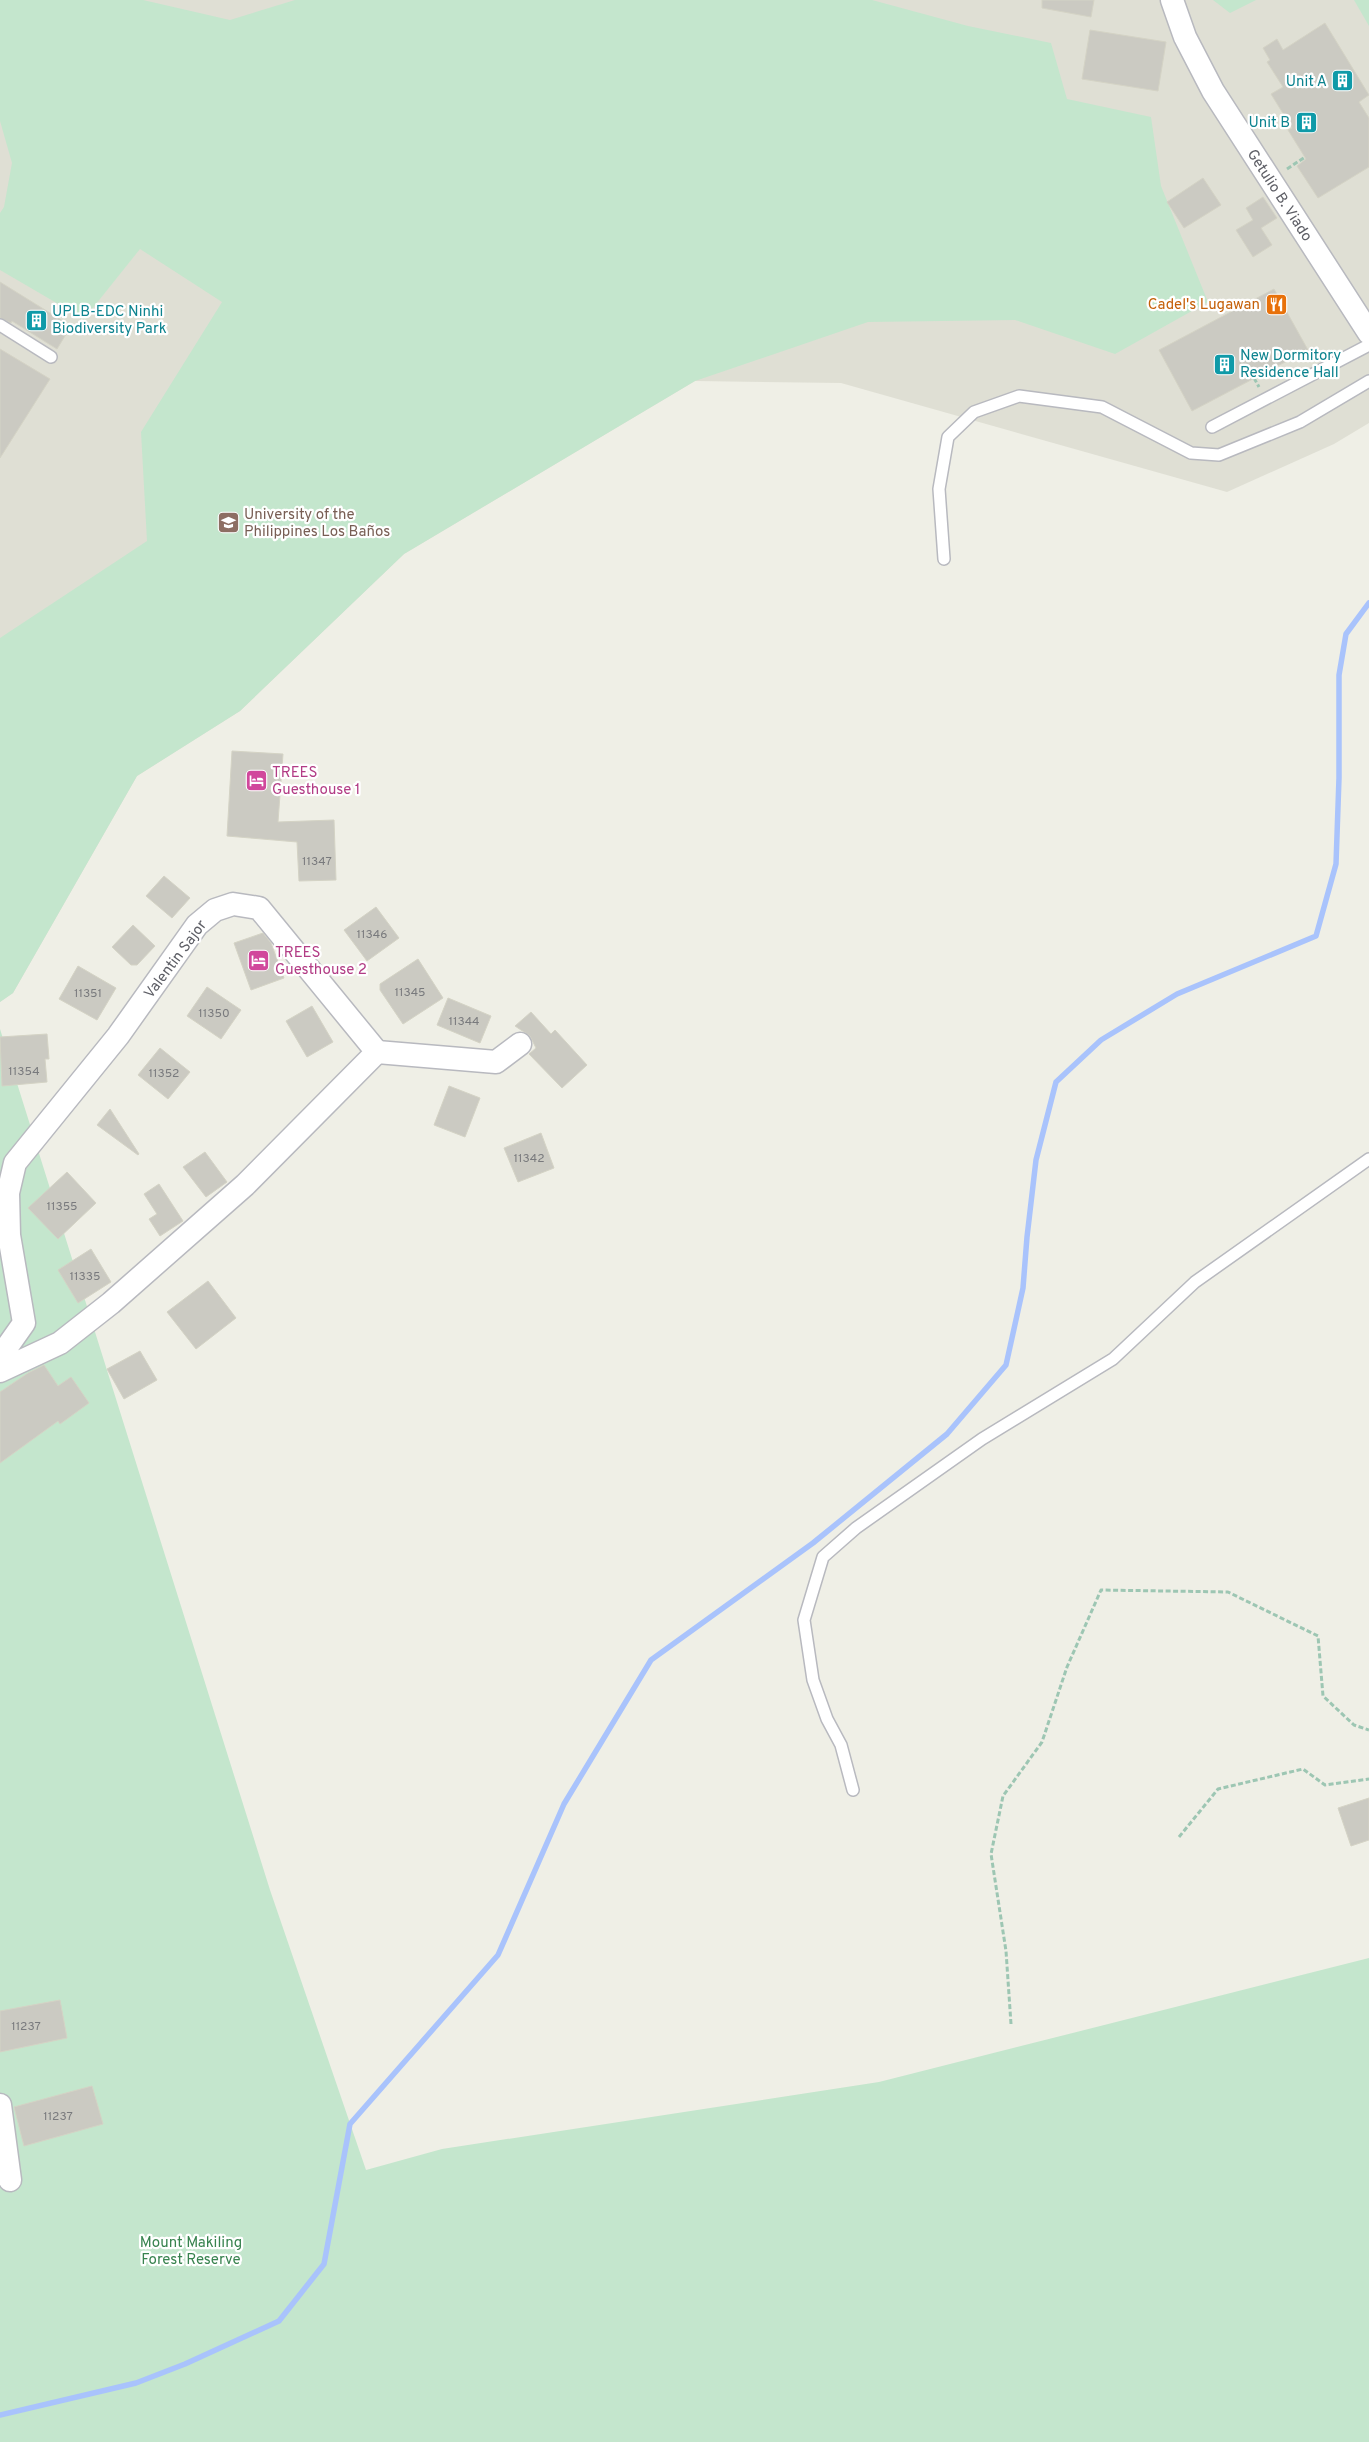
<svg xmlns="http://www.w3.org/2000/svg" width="1369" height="2442" viewBox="0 0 1369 2442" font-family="Overpass,sans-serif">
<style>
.education{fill:#dfdfd4}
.green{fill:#c4e6cd}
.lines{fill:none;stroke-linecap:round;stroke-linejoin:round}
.stream{stroke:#a9c3fc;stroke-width:5.5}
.building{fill:#cbcac2;stroke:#d4d3c5}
.lane-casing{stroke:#b8b9bf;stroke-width:14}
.street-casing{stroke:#b8b9bf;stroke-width:25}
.path{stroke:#9dc6b3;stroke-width:3;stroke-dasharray:5 2.5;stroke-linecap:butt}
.lane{stroke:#fff;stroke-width:11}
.street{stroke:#fff;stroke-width:22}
.labels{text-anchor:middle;stroke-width:4.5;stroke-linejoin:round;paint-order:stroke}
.number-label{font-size:12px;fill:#797a7d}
.culture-label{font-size:15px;fill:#0d838f;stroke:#fff;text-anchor:end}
.street-label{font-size:15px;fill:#5e5f66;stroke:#fff}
.food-label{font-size:15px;fill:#c56008;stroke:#fff;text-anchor:end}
.education-label{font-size:15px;fill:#785e54;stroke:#fff;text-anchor:start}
.hotel-label{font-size:15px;fill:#b23c85;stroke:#fff;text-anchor:start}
.park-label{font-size:15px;fill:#38834f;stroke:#fff}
</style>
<rect width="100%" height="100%" fill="#efefe6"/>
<path class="education" d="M 0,0 L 1369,0 L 1369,423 L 1334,444 L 1227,492 L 841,383 L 695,381 L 404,554 L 240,711 L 137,776 L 13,993 L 0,1002 Z"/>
<g class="green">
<path d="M 0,0 L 143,0 L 230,20 L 295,0 L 872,0 L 968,26 L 1051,43 L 1067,99 L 1151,117 L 1161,186 L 1208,302 L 1115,354 L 1015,320 L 868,322 L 695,381 L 404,554 L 240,711 L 137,776 L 13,993 L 0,1002 L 0,638 L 147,541 L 141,432 L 222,302 L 140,249 L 84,319 L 0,270 L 0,213 L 4,207 L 12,163 L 0,121 Z"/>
<path d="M 1213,0 L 1256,0 L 1230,13 Z"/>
<path d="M 1354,0 L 1369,0 L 1369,26 Z"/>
<path d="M 0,1029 L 270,1890 L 366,2170 L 442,2149 L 879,2082 L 1369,1958 L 1369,2442 L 0,2442 Z"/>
</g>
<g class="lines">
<path class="stream" d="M 0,2415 L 136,2383 L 185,2364 L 279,2321 L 324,2264 L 350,2124 L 498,1955 L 564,1804 L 651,1660 L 813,1543 L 947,1434 L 1006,1365 L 1023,1288 L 1027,1237 L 1036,1160 L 1056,1082 L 1101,1040 L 1177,994 L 1316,936 L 1336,864 L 1339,778 L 1339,675 L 1346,634 L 1369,603"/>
</g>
<g class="building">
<path d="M 1042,0 L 1094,0 L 1091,17 L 1042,8 Z"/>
<path d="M 1325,23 L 1369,95 L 1359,102 L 1369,118 L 1369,167 L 1318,198 L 1297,166 L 1306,159 L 1288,130 L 1292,128 L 1271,94 L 1283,87 L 1267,62 L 1270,60 L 1263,48 L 1277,39 L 1283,50 Z"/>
<path d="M 1090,30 L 1166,42 L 1158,91 L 1082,79 Z"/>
<path d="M 1203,178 L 1221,205 L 1184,228 L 1167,202 Z"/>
<path d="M 1263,197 L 1277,218 L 1261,228 L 1272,245 L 1253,257 L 1236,230 L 1253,220 L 1246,208 Z"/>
<path d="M 0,282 L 71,326 L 57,349 L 12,321 L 11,323 L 0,318 Z"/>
<path d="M 1274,289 L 1308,350 L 1192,411 L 1159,350 Z"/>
<path d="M 0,349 L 50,379 L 0,458 Z"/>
<path d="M 232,751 L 283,754 L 278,822 L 334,820 L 336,880 L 299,881 L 297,842 L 227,836 Z"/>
<path d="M 164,876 L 190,898 L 172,918 L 146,896 Z"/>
<path d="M 376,907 L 399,938 L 367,961 L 344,930 Z"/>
<path d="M 133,925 L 155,946 L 137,965 L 131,965 L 112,947 Z"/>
<path d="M 263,933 L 271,943 L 284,978 L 251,990 L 234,943 Z"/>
<path d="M 418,959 L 443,998 L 403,1024 L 380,990 L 380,984 Z"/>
<path d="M 78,966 L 116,988 L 97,1020 L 59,999 Z"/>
<path d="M 207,987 L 241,1010 L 221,1039 L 187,1016 Z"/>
<path d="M 448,998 L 491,1016 L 480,1043 L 437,1025 Z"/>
<path d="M 312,1006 L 333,1042 L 307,1057 L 286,1021 Z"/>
<path d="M 531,1012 L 551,1034 L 555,1030 L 587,1065 L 562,1088 L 529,1054 L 536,1048 L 530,1036 L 515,1026 Z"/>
<path d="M 47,1034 L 49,1059 L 45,1059 L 47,1082 L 2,1086 L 0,1037 Z"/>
<path d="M 160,1048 L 190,1072 L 168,1099 L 138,1075 Z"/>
<path d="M 449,1086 L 480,1098 L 465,1137 L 434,1125 Z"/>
<path d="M 110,1109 L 139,1154 L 138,1155 L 97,1125 Z"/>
<path d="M 541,1133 L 554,1168 L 518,1182 L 504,1148 Z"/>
<path d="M 205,1152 L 227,1182 L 206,1197 L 183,1167 Z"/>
<path d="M 67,1172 L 96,1203 L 58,1239 L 28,1208 Z"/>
<path d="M 159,1184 L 183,1221 L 160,1236 L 149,1219 L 157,1214 L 144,1194 Z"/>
<path d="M 91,1249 L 111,1282 L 78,1303 L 58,1270 Z"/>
<path d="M 208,1281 L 236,1318 L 196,1349 L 167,1312 Z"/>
<path d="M 140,1351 L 157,1380 L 124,1399 L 107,1369 Z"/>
<path d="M 44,1365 L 58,1386 L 71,1377 L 89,1403 L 60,1424 L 58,1421 L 0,1463 L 0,1392 L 28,1373 Z"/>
<path d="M 1369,1798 L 1369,1840 L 1351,1846 L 1338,1808 Z"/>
<path d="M 60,2000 L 67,2038 L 0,2052 L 0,2011 Z"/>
<path d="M 92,2086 L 103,2124 L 24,2146 L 14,2107 Z"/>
</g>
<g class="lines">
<defs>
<g id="lane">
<path d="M 0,325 L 51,357"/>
<path d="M 1212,427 L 1369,345"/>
<path d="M 944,559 L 939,489 L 948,437 L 974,412 L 1019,396 L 1102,407 L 1191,453 L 1219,455 L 1300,422 L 1369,381"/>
<path d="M 853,1790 L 841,1745 L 827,1719 L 813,1680 L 804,1620 L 823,1557 L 856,1528 L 982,1439 L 1113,1359 L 1195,1282 L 1369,1159"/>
</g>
<g id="street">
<path d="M 1172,0 L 1185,37 L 1213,91 L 1369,333"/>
<path d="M 377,1052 L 496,1062 L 520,1044"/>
<path d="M 0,1357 L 24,1323 L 9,1235 L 8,1193 L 15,1163 L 118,1036 L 197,925 L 215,910 L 233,904 L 259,908 L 377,1052 L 245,1185 L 111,1303 L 60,1343 L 0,1371"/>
<path d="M 0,2105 L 10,2180"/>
</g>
</defs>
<use href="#lane" class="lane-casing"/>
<use href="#street" class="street-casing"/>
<g class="path">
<path d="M 1287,169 L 1305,157"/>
<path d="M 1254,378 L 1259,387"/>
<path d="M 1179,1837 L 1218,1789 L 1303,1769 L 1325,1785 L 1369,1779"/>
<path d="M 1011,2024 L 1006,1951 L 991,1854 L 1003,1796 L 1042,1742 L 1067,1667 L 1101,1590 L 1228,1592 L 1318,1636 L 1323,1696 L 1354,1725 L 1369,1730"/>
</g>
<use href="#lane" class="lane"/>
<use href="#street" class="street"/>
</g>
<defs>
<symbol id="building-square" viewBox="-11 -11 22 22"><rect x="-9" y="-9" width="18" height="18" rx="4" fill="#0f9aa8" stroke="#fff"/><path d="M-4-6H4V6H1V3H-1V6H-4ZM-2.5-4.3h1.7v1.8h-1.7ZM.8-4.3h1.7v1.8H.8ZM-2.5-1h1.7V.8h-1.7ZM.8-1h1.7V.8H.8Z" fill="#fff"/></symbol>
<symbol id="restaurant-square" viewBox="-11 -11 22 22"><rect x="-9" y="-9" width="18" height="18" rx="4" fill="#e8710a" stroke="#fff"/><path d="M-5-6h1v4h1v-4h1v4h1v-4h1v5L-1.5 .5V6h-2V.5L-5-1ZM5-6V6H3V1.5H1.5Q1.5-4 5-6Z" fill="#fff"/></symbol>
<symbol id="university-square" viewBox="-11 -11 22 22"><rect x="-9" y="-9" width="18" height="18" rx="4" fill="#8d6e63" stroke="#fff"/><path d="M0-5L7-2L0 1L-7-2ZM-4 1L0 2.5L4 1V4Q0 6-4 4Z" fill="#fff"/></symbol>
<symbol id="hotel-square" viewBox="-11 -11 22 22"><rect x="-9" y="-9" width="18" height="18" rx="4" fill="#d1479c" stroke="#fff"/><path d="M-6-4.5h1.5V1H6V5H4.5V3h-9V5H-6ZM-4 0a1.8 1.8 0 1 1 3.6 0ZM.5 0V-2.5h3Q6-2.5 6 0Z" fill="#fff"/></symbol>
</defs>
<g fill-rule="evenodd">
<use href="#building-square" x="1330" y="68" width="25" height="25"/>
<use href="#building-square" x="1294" y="110" width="25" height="25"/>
<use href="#restaurant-square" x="1264" y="292" width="25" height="25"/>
<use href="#building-square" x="24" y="308" width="25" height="25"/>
<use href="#building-square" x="1212" y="352" width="25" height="25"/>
<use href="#university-square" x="216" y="510" width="25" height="25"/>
<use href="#hotel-square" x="244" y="768" width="25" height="25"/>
<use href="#hotel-square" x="246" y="948" width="25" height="25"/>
</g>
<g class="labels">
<g class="number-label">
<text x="317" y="865">11347</text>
<text x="372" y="938">11346</text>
<text x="410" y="996">11345</text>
<text x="88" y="997">11351</text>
<text x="214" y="1017">11350</text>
<text x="464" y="1025">11344</text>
<text x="24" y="1075">11354</text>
<text x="164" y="1077">11352</text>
<text x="529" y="1162">11342</text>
<text x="62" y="1210">11355</text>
<text x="85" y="1280">11335</text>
<text x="26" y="2030">11237</text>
<text x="58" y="2120">11237</text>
</g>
<g class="culture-label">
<text x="1327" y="86">Unit A</text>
<text x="1290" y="127">Unit B</text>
<text x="52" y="316" text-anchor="start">UPLB-EDC Ninhi<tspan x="52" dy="17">Biodiversity Park</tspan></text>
<text x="1240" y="360" text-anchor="start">New Dormitory<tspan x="1240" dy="17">Residence Hall</tspan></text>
</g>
<g class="street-label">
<text transform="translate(1280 195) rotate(57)" y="5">Getulio B. Viado</text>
<text transform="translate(175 959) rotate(-53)" y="5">Valentin Sajor</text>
</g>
<g class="food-label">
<text x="1260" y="309">Cadel's Lugawan</text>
</g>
<g class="education-label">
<text x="244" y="519">University of the<tspan x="244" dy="17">Philippines Los Baños</tspan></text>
</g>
<g class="hotel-label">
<text x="272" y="777">TREES<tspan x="272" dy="17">Guesthouse 1</tspan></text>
<text x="275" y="957">TREES<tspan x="275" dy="17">Guesthouse 2</tspan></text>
</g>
<g class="park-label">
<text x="191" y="2247">Mount Makiling<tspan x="191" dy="17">Forest Reserve</tspan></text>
</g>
</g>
</svg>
